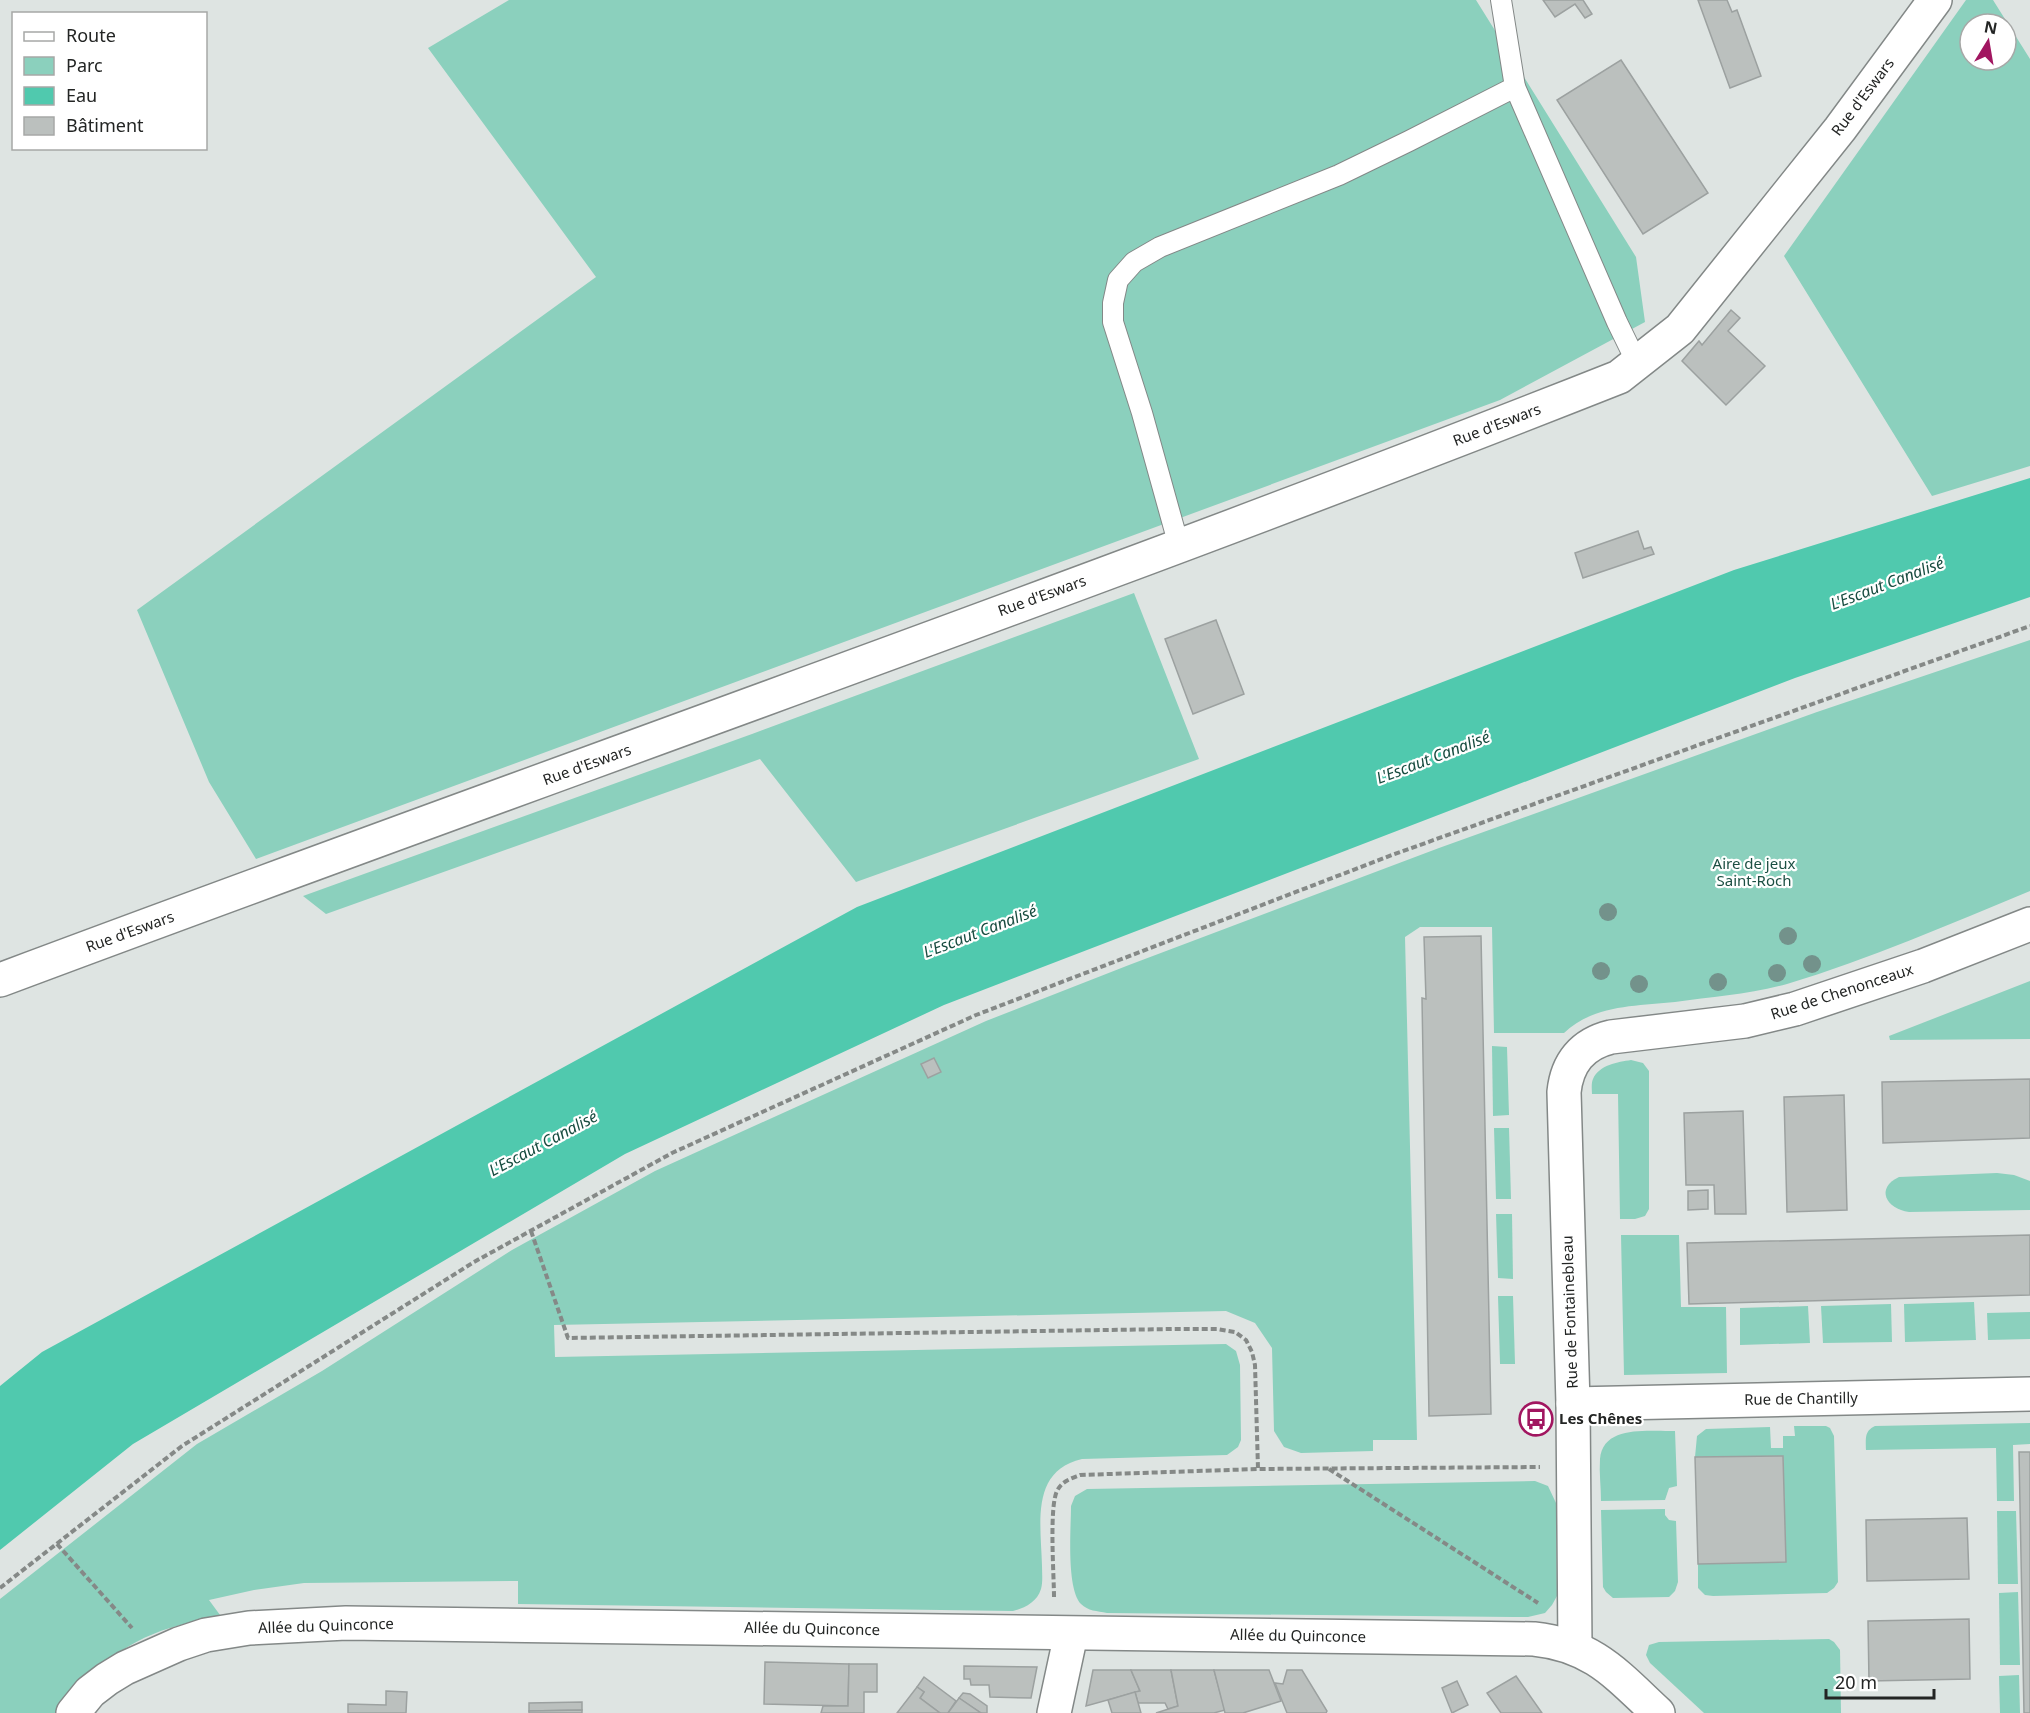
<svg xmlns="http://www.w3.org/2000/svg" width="2030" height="1713" viewBox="0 0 2030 1713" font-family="'Noto Sans',sans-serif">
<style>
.green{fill:#8bd0bd;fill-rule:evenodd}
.water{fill:#50c9ae}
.building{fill:#bbc0be;stroke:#9ca1a0;stroke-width:1.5}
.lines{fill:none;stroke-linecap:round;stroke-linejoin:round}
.service-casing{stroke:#838887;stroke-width:22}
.minor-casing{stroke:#838887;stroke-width:36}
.tertiary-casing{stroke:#838887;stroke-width:36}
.path{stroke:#858987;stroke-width:4;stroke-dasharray:6 3;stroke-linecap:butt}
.service{stroke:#fff;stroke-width:20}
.minor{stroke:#fff;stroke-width:33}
.tertiary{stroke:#fff;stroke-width:33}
.tree{fill:#73928b}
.labels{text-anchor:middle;stroke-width:4.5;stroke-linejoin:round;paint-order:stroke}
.street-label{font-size:15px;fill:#232524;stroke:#fff}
.park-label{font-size:15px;fill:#1c4f43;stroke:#fff}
.poi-label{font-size:15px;font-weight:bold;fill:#232524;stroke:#fff;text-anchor:start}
.water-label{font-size:16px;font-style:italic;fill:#184c40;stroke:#fff}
</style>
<rect width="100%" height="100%" fill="#dee4e2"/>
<g class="green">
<path d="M 509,0 L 1476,0 L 1636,257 L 1645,322 L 1500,400 L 256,859 L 209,782 L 137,610 L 596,277 L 428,48 Z"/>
<path d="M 1966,0 L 1993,0 L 2030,59 L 2030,466 L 1932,496 L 1784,256 ZM 1970,24 L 2006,24 L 2006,60 L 1970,60 Z"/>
<path d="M 1134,593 L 1199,759 L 856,882 L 760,759 L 326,914 L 303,896 L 752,734 Z"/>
<path d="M 2030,640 L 2030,891 C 1950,924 1870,959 1787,984 C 1751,994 1712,997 1675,1002 C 1636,1006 1593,1005 1564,1033 L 1494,1033 L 1492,927 L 1420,927 L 1405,937 L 1417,1440 L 1373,1440 L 1373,1451 L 1301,1453 L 1284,1447 L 1274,1431 L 1272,1348 L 1255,1323 L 1226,1311 L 554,1325 L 555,1357 L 1226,1344 L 1236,1351 L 1240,1365 L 1241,1440 L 1238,1447 L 1227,1455 L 1082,1459 C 1030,1471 1041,1524 1042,1566 C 1042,1573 1043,1582 1041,1589 C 1037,1602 1025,1608 1013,1611 L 518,1604 L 518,1581 L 304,1583 L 254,1590 L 209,1600 L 220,1615 C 203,1619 186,1623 170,1628 C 123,1642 84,1676 55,1713 L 0,1713 L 0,1599 L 197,1444 L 322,1371 L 512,1250 L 655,1171 L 986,1021 L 1129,965 L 1439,848 L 1817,712 Z"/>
<path d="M 2030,981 L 2030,1039 L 1890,1040 L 1889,1036 Z"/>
<path d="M 1492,1046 L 1507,1047 L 1509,1115 L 1493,1116 Z"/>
<path d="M 1631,1060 L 1643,1063 L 1649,1071 L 1649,1209 L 1645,1216 L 1635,1219 L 1620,1219 L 1618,1094 L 1592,1094 C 1592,1090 1591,1083 1593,1079 C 1599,1065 1618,1062 1631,1060 Z"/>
<path d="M 1494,1128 L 1509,1128 L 1511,1199 L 1496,1199 Z"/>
<path d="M 1997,1173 L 2014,1175 L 2030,1181 L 2030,1210 L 1909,1212 C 1886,1209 1875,1188 1899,1177 Z"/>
<path d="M 1496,1214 L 1512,1214 L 1513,1279 L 1498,1278 Z"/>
<path d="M 1621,1235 L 1679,1235 L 1681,1307 L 1726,1307 L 1727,1373 L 1624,1375 Z"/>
<path d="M 1498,1296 L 1513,1296 L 1515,1364 L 1500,1364 Z"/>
<path d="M 1974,1302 L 1976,1340 L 1905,1342 L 1904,1304 Z"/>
<path d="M 1891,1304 L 1892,1342 L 1823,1343 L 1821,1306 Z"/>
<path d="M 1808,1306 L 1810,1343 L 1740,1345 L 1740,1308 Z"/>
<path d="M 2030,1312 L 2030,1339 L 1988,1340 L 1987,1313 Z"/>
<path d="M 2030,1423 L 2030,1444 L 2013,1445 L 2014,1501 L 1997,1501 L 1996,1448 L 1866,1450 C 1866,1439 1864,1431 1875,1426 Z"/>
<path d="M 1794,1426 L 1826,1426 L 1830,1428 L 1834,1436 L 1838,1582 L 1834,1588 L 1827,1593 L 1713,1596 L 1705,1595 L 1698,1588 L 1698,1564 L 1786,1562 L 1783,1456 L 1695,1457 L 1697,1436 L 1706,1429 L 1770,1427 L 1771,1448 L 1783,1448 L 1783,1436 L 1795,1436 Z"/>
<path d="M 1675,1431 L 1677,1486 L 1669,1488 L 1665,1500 L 1601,1501 C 1601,1487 1599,1473 1600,1459 C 1603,1424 1651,1432 1675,1431 Z"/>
<path d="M 1535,1481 L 1548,1486 L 1556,1503 L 1557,1596 L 1552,1605 L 1545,1613 L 1528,1617 L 1513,1617 L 1107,1613 C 1097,1611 1088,1611 1081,1604 C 1066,1588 1071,1528 1071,1506 L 1075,1496 L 1087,1489 Z"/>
<path d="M 1665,1509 L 1665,1515 L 1669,1520 L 1676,1521 L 1678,1582 L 1675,1591 L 1669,1597 L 1613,1598 L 1606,1592 L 1603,1587 L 1601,1510 Z"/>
<path d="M 1997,1511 L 2016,1511 L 2018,1584 L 1998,1584 Z"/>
<path d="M 2018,1592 L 2020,1665 L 2000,1665 L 1999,1593 Z"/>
<path d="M 1829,1639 L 1834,1642 L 1840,1650 L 1841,1713 L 1704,1713 L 1650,1663 L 1646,1655 L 1649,1645 L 1659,1642 Z"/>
<path d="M 2019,1675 L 2020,1713 L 2000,1713 L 1999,1676 Z"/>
</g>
<path class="water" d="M 2030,478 L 2030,597 L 1795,678 L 944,1005 L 625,1154 L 133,1444 L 0,1550 L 0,1386 L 42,1352 L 857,907 L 1734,570 Z"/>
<g class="building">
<path d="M 1543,0 L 1583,0 L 1592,14 L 1585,18 L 1575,4 L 1555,17 Z"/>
<path d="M 1698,0 L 1727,0 L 1732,12 L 1737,10 L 1761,76 L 1730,88 Z"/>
<path d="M 1621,60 L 1708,193 L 1643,234 L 1557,100 Z"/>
<path d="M 1731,310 L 1740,318 L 1728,331 L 1765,366 L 1726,405 L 1682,361 L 1699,341 L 1702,345 Z"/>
<path d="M 1638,531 L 1644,549 L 1651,547 L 1654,554 L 1583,578 L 1575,553 Z"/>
<path d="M 1216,620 L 1244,694 L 1193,714 L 1165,639 Z"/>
<path d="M 1481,936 L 1491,1414 L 1429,1416 L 1422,998 L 1426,999 L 1424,937 Z"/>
<path d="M 934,1058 L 941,1072 L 928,1078 L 921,1064 Z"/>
<path d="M 2030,1079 L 2030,1138 L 1883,1143 L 1882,1082 Z"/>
<path d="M 1844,1095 L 1847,1210 L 1787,1212 L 1784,1097 Z"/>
<path d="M 1743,1111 L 1746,1214 L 1715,1214 L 1714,1185 L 1686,1185 L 1684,1113 Z"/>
<path d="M 1708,1190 L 1708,1209 L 1688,1210 L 1688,1191 Z"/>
<path d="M 2030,1235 L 2030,1295 L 1689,1304 L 1687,1243 Z"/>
<path d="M 2019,1452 L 2030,1452 L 2030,1713 L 2024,1713 Z"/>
<path d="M 1783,1456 L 1786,1562 L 1698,1564 L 1695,1457 Z"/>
<path d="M 1967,1518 L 1969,1579 L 1867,1581 L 1866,1520 Z"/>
<path d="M 1969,1619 L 1970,1679 L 1869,1681 L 1868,1621 Z"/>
<path d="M 765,1662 L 849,1664 L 848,1706 L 764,1704 Z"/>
<path d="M 849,1664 L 877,1664 L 877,1692 L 864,1692 L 864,1713 L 821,1713 L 823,1706 L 848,1706 Z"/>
<path d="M 964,1666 L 1037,1667 L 1031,1698 L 990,1697 L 989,1685 L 971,1685 L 970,1679 L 964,1679 Z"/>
<path d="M 1093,1670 L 1131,1670 L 1140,1691 L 1086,1706 Z"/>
<path d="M 1131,1670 L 1171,1670 L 1178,1706 L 1168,1709 L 1165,1703 L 1138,1703 L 1135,1692 L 1140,1691 Z"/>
<path d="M 1171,1670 L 1214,1670 L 1225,1710 L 1214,1713 L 1156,1713 L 1178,1706 Z"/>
<path d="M 1214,1670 L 1269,1670 L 1281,1701 L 1243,1713 L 1225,1713 Z"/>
<path d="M 1287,1670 L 1302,1670 L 1327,1711 L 1326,1713 L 1287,1713 L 1275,1683 L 1283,1684 Z"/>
<path d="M 1516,1676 L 1542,1713 L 1501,1713 L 1487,1693 Z"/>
<path d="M 924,1677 L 956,1701 L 948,1713 L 940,1713 L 920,1698 L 924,1692 L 917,1687 Z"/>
<path d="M 1457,1681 L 1468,1705 L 1452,1713 L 1442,1688 Z"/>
<path d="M 917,1687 L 924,1692 L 920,1698 L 940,1713 L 897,1713 Z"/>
<path d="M 386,1691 L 407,1692 L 406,1713 L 348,1713 L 348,1704 L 386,1705 Z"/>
<path d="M 1135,1692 L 1141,1713 L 1112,1713 L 1108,1700 Z"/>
<path d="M 963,1693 L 970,1694 L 987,1706 L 987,1713 L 981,1713 L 959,1698 Z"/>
<path d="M 959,1698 L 981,1713 L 948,1713 Z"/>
<path d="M 582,1702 L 582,1710 L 529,1711 L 529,1703 Z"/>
<path d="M 582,1710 L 582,1713 L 529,1713 L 529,1711 Z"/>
</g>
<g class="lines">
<defs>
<g id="service">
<path d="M 1501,0 L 1515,87 L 1617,322 L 1637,363"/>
<path d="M 1179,546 L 1142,413 L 1113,322 L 1113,303 L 1118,280 L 1134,262 L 1160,247 L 1339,175 L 1409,141 L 1515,87"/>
</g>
<g id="minor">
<path d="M 1573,1404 L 2030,1394"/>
<path d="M 1575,1648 L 1573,1404 L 1564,1092 C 1567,1063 1582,1044 1611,1037 L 1745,1021 L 1795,1009 L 1923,966 L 2030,924"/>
<path d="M 73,1713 L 90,1692 L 107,1679 L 125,1668 L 179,1644 L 206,1635 L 249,1628 L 346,1623 L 1534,1639 C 1593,1645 1617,1675 1658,1713"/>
<path d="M 1054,1713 L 1071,1634"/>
</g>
<path id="tertiary" d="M 0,980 C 539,778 1083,589 1619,377 L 1680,329 L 1840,129 L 1935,0"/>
</defs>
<use href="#service" class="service-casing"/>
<use href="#minor" class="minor-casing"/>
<use href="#tertiary" class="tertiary-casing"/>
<g class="path">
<path d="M 531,1231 L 568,1338 L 1173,1329 L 1217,1329 L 1235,1332 L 1246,1340 L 1252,1352 L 1255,1365 L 1258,1469"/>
<path d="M 1329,1469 L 1538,1603"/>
<path d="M 57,1544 L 132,1628"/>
<path d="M 0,1588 L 182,1446 L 474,1262 L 672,1153 L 976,1015 L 1392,855 L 2030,626"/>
<path d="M 1054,1597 C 1054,1576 1049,1507 1057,1491 C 1062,1481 1070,1479 1080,1475 L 1258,1469 L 1540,1467"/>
</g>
<use href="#service" class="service"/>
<use href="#minor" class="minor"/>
<use href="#tertiary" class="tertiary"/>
</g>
<g class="tree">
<circle cx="1608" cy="912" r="9"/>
<circle cx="1788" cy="936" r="9"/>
<circle cx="1812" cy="964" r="9"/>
<circle cx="1601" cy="971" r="9"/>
<circle cx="1777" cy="973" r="9"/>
<circle cx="1718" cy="982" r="9"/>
<circle cx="1639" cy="984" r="9"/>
</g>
<defs>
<symbol id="bus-ring" viewBox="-11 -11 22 22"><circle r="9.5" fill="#fff" stroke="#a11660" stroke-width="1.5"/><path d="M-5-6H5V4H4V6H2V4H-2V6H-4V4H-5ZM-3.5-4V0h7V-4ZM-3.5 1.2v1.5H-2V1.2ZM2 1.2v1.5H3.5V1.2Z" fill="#a11660"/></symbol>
</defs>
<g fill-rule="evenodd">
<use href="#bus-ring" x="1517" y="1400" width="38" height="38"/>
</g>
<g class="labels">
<g class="street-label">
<text transform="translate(1863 97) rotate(-53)" y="5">Rue d'Eswars</text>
<text transform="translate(1497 425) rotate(-21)" y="5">Rue d'Eswars</text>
<text transform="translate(1042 596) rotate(-20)" y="5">Rue d'Eswars</text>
<text transform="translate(587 765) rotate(-20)" y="5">Rue d'Eswars</text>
<text transform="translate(130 932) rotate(-20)" y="5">Rue d'Eswars</text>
<text transform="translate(1842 992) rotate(-18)" y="5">Rue de Chenonceaux</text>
<text transform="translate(1570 1312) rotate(-92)" y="5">Rue de Fontainebleau</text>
<text transform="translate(1801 1399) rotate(-1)" y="5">Rue de Chantilly</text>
<text transform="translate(326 1626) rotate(-2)" y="5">Allée du Quinconce</text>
<text transform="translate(812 1629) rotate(1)" y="5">Allée du Quinconce</text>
<text transform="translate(1298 1636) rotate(1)" y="5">Allée du Quinconce</text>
</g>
<g class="park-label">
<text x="1754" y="869">Aire de jeux<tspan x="1754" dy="17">Saint-Roch</tspan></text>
</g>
<g class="poi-label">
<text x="1559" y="1424">Les Chênes</text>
</g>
<g class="water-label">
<text transform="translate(1887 583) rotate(-21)" y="6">L'Escaut Canalisé</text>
<text transform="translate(1433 757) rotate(-21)" y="6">L'Escaut Canalisé</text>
<text transform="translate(980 931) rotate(-21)" y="6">L'Escaut Canalisé</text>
<text transform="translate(543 1143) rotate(-28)" y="6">L'Escaut Canalisé</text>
</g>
</g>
<rect x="12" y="12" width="195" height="138" fill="#ffffff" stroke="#a7a8a7" stroke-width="1.5"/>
<rect x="24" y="32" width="30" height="9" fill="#ffffff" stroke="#a7a8a7" stroke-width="1.5"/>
<text x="66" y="42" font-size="18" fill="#232524">Route</text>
<rect x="24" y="57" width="30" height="18" fill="#8bd0bd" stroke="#a7a8a7" stroke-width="1.5"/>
<text x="66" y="72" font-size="18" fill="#232524">Parc</text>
<rect x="24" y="87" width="30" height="18" fill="#50c9ae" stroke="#a7a8a7" stroke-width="1.5"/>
<text x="66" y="102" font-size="18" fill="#232524">Eau</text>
<rect x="24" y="117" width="30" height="18" fill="#bbc0be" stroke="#a7a8a7" stroke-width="1.5"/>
<text x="66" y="132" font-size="18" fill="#232524">Bâtiment</text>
<g transform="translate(1988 42) rotate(11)"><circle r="28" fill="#ffffff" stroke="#a7a8a7" stroke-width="1.5"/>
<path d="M0-4.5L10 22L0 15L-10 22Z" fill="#a11660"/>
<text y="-9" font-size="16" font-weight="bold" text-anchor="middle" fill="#232524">N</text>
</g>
<path d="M1826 1689v9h108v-9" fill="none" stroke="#232524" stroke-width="3"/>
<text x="1835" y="1689" font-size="18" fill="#232524" stroke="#ffffff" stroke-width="4.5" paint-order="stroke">20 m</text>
</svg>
